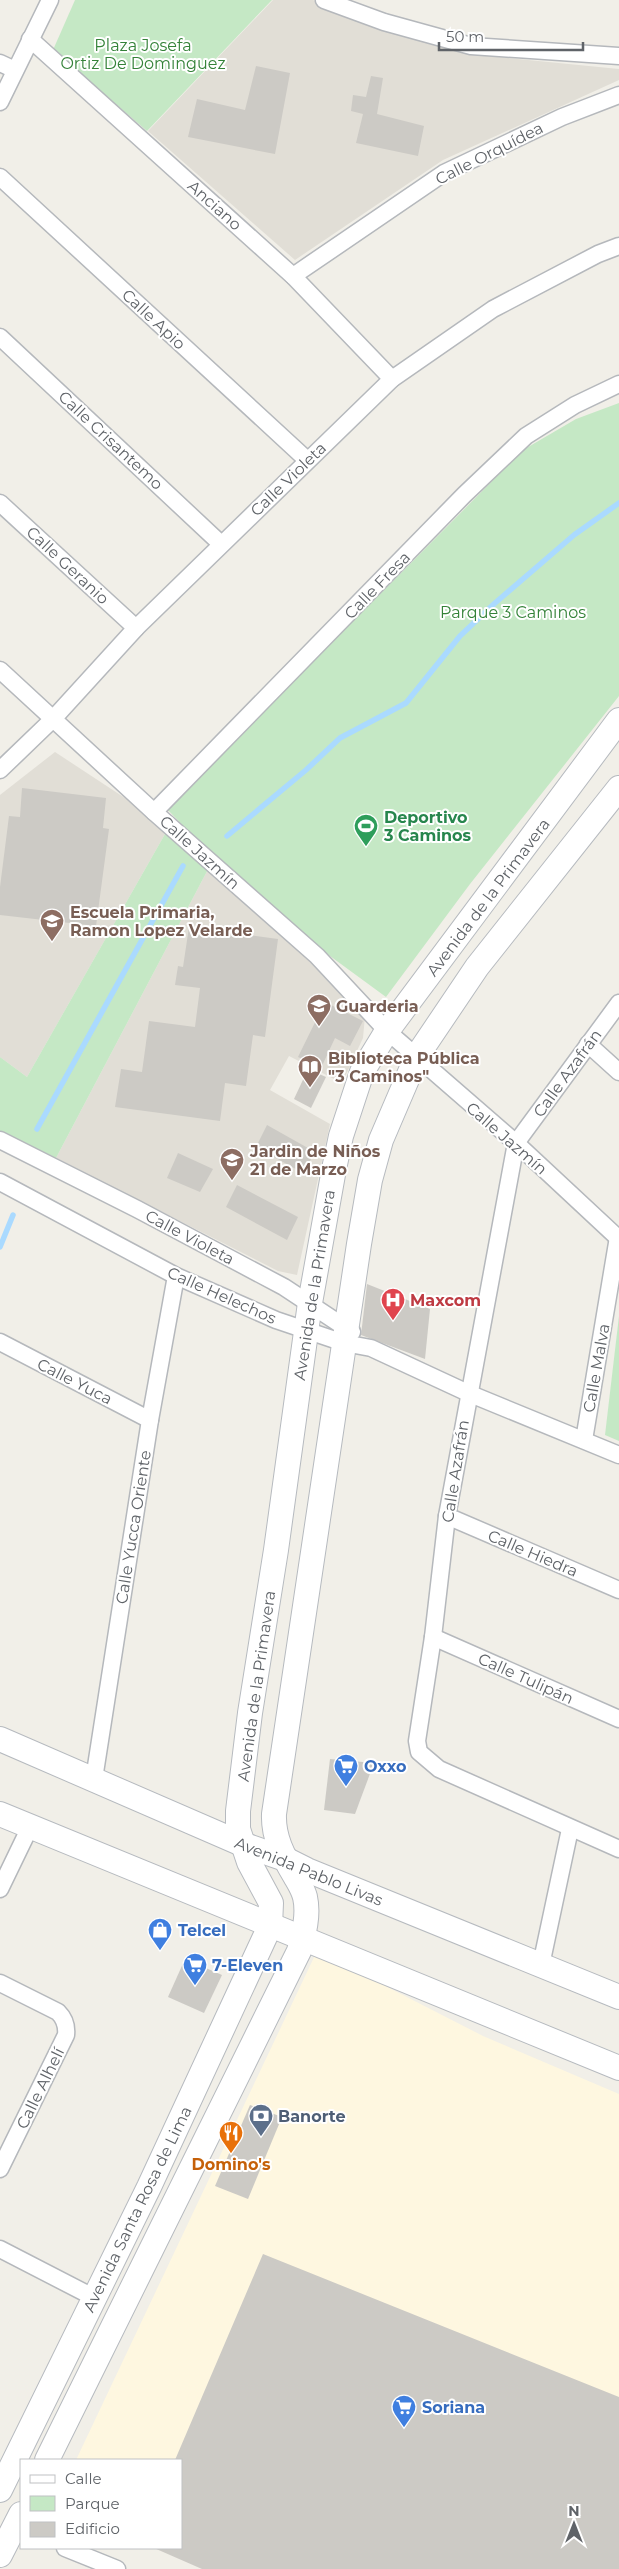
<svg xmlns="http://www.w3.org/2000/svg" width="619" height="2569" viewBox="0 0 619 2569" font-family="Montserrat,sans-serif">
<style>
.commercial{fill:#fef7e0}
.education{fill:#e1ded6}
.green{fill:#c5e8c5}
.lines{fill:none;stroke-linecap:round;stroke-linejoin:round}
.stream{stroke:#aadaff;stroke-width:5.5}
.building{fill:#cccac5}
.street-casing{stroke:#b5b8bc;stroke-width:19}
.secondary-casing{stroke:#b6babf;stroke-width:26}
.street{stroke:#fff;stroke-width:16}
.secondary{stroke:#fff;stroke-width:24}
.labels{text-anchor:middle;stroke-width:4;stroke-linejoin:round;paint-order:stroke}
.park-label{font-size:16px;fill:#348238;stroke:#fff}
.street-label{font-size:16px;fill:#5f6368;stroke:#fff}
.leisure-label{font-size:16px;font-weight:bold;fill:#27864d;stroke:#fff;text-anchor:start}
.education-label{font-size:16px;font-weight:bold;fill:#785e54;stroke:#fff;text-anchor:start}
.health-label{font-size:16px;font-weight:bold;fill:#be3a42;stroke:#fff;text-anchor:start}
.shop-label{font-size:16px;font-weight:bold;fill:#366cbe;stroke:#fff;text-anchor:start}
.service-label{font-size:16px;font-weight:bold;fill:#4e5e75;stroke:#fff;text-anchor:start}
.food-label{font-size:16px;font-weight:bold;fill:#c56008;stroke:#fff}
</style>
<rect width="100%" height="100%" fill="#f1efe8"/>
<path class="commercial" d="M 317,1951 L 483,2036 L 619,2094 L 619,2569 L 223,2569 L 174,2548 L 181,2548 L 181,2460 L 76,2460 Z"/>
<g class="education">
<path d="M 273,0 L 313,0 L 387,26 L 488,56 L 619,69 L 619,80 L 443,160 L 295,260 L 148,131 Z"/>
<path d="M 55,752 L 169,827 L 27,1077 L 0,1057 L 0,795 Z"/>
<path d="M 214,858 L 365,1016 L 363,1038 L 342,1083 L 289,1056 L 270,1090 L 330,1124 L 297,1275 L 278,1271 L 56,1158 Z"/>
</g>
<g class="green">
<path d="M 75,0 L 272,0 L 147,131 L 53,50 Z"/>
<path d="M 619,403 L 619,696 L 470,884 L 386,997 L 330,956 L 214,858 L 56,1158 L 0,1131 L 0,1057 L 27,1077 L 169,827 L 211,855 L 167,809 L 523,450 L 576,419 Z"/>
<path d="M 619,1316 L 619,1441 L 605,1435 Z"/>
</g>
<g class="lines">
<g class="stream">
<path d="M 227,836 L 306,770 L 340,738 L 406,703 L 460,636 L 495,603 L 574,535 L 619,503"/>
<path d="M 37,1129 L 183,866"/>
<path d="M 0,1247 L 13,1215"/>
</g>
</g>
<g class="building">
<path d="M 256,66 L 290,73 L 275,154 L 188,137 L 197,99 L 245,110 Z"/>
<path d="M 371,76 L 383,78 L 377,114 L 424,126 L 418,156 L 356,143 L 363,114 L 351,111 L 353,95 L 366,97 Z"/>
<path d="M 22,788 L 106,798 L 103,828 L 109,829 L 96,926 L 0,915 L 0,887 L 9,816 L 20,817 Z"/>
<path d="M 189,927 L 278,939 L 265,1037 L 253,1035 L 246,1086 L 225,1083 L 220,1121 L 115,1107 L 121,1069 L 142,1072 L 149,1021 L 195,1027 L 200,988 L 175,985 L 178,966 L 183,967 Z"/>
<path d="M 325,1002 L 363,1021 L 350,1046 L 335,1038 L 321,1068 L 298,1057 Z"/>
<path d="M 308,1069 L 326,1077 L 311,1108 L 294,1099 Z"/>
<path d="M 267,1125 L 315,1152 L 303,1173 L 256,1147 Z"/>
<path d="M 178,1153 L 213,1169 L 200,1192 L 167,1178 Z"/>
<path d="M 237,1185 L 298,1217 L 287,1240 L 226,1207 Z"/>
<path d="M 367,1284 L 430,1309 L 425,1359 L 361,1335 Z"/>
<path d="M 330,1759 L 374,1763 L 355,1814 L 324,1810 Z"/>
<path d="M 185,1959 L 222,1975 L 204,2013 L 168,1997 Z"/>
<path d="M 250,2105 L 282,2117 L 248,2199 L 215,2186 Z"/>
<path d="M 263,2254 L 619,2397 L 619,2569 L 202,2569 L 154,2548 L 181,2548 L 181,2460 L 175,2460 Z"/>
</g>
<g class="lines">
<defs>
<g id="street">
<path d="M 324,0 L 384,22 L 471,46 L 619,56"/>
<path d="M 30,39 L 293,276 L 392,379"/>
<path d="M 0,63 L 15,70"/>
<path d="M 0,102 L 50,0"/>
<path d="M 0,177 L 307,460"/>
<path d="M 293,276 L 444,173 L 562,117 L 619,95"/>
<path d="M 0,337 L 221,544"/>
<path d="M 0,503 L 136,628"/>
<path d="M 0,670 L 154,812 L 317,956 L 387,1031 L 516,1143 L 619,1239"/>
<path d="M 0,770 L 53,719 L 136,628 L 392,379 L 493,309 L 598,254 L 619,246"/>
<path d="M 154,812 L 464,495 L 526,436 L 575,405 L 619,384"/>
<path d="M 619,1003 L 516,1143 L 447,1516 L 433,1637 L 417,1741 L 419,1752 L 439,1769 L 619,1849"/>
<path d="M 588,1044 L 619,1072"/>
<path d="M 0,1140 L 137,1209 L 284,1287 L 352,1332"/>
<path d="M 0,1182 L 176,1276 L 276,1320 L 344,1343 L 371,1348 L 468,1393 L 619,1455"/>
<path d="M 0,1342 L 150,1420"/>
<path d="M 584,1440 L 618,1237"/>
<path d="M 447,1516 L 619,1590"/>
<path d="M 433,1637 L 619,1719"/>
<path d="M 94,1779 L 150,1420 L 176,1276"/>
<path d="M 0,1889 L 30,1827"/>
<path d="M 541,1965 L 570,1829"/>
<path d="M 0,1983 L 58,2012 C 65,2019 67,2026 66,2035 L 0,2169"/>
<path d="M 0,2249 L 93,2297"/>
<path d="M 65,2548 L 117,2569"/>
</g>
<g id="secondary">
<path d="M 0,1739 L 242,1844 L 285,1859 L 307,1870 L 619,1997"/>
<path d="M 0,1814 L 619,2068"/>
<path d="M 47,2460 L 299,1951 C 304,1933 309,1915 305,1897 C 303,1889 299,1883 295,1876 C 283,1856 273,1837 274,1814 L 359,1244 L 370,1180 L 381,1140 L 417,1056 L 477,967 L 619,788"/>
<path d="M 0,2490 L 149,2187 L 270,1926 L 271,1903 L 249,1862 L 238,1829 L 238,1811 L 250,1713 L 276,1550 L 310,1303 L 334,1169 L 341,1136 L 362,1072 L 387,1031 L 619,720"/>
<path d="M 0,2555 L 21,2514"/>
</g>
</defs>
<use href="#street" class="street-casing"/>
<use href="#secondary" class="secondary-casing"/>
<use href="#street" class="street"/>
<use href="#secondary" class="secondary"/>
</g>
<defs>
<symbol id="stadium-pin" viewBox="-11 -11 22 30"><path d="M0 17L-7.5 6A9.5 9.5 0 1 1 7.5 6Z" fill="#2e9e5b" stroke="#fff"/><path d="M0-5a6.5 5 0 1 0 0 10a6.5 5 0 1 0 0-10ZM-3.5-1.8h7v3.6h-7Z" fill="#fff"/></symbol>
<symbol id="school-pin" viewBox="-11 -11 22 30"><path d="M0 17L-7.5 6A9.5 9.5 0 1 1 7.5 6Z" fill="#8d6e63" stroke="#fff"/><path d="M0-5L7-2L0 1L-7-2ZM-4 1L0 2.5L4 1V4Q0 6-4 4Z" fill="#fff"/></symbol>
<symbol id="library-pin" viewBox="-11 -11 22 30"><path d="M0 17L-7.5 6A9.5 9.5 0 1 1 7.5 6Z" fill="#8d6e63" stroke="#fff"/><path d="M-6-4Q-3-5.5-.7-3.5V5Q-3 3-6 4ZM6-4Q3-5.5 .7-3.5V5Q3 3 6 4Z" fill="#fff"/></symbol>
<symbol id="hospital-pin" viewBox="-11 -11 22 30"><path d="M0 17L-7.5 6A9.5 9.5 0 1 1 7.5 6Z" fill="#e0444e" stroke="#fff"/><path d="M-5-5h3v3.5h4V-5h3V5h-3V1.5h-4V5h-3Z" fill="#fff"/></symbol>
<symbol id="supermarket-pin" viewBox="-11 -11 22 30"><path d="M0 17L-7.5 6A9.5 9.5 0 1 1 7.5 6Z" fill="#3f7fe0" stroke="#fff"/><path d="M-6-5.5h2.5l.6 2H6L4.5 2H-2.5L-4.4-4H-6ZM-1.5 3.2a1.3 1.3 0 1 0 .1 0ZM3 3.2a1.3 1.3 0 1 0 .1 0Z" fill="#fff"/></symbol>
<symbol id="shop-pin" viewBox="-11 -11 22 30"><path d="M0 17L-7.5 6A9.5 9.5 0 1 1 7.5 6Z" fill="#3f7fe0" stroke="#fff"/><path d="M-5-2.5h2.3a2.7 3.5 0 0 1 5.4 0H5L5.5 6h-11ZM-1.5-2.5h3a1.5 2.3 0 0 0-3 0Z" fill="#fff"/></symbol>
<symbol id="bank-pin" viewBox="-11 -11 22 30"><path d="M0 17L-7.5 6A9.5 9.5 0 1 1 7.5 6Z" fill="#5c6f8a" stroke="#fff"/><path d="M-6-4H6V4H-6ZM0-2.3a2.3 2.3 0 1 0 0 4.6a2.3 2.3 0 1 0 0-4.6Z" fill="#fff"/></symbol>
<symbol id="restaurant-pin" viewBox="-11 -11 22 30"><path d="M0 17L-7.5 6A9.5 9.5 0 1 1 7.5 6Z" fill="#e8710a" stroke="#fff"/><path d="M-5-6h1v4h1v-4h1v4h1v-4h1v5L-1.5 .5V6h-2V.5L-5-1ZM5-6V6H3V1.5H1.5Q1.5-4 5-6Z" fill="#fff"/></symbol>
</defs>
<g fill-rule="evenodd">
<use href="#stadium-pin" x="352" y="812" width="28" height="38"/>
<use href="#school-pin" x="38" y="907" width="28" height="38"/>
<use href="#school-pin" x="305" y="992" width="28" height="38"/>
<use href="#library-pin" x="296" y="1053" width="28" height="38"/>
<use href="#school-pin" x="218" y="1146" width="28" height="38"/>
<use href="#hospital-pin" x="379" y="1286" width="28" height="38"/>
<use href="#supermarket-pin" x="332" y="1752" width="28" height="38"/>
<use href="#shop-pin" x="146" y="1916" width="28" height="38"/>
<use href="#supermarket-pin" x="181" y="1951" width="28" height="38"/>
<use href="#bank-pin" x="247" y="2102" width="28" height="38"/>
<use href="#restaurant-pin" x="217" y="2119" width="28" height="38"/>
<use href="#supermarket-pin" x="390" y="2393" width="28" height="38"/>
</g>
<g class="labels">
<g class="park-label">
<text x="143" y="51">Plaza Josefa<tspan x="143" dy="18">Ortiz De Dominguez</tspan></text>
<text x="513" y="618">Parque 3 Caminos</text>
</g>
<g class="street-label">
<text transform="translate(489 153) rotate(-27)" y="6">Calle Orquídea</text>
<text transform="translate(215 205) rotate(42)" y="6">Anciano</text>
<text transform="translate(154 319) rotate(43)" y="6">Calle Apio</text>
<text transform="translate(111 440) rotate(43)" y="6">Calle Crisantemo</text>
<text transform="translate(288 479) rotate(-44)" y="6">Calle Violeta</text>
<text transform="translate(68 565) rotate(43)" y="6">Calle Geranio</text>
<text transform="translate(377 585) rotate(-46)" y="6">Calle Fresa</text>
<text transform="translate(200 852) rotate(42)" y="6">Calle Jazmín</text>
<text transform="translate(488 897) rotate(-53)" y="6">Avenida de la Primavera</text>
<text transform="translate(567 1073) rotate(-54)" y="6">Calle Azafrán</text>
<text transform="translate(507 1138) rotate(41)" y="6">Calle Jazmín</text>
<text transform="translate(190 1237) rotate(28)" y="6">Calle Violeta</text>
<text transform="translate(314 1285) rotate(-81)" y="6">Avenida de la Primavera</text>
<text transform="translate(222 1295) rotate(24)" y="6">Calle Helechos</text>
<text transform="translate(596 1368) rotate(-80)" y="6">Calle Malva</text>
<text transform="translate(75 1381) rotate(27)" y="6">Calle Yuca</text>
<text transform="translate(455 1471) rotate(-81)" y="6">Calle Azafrán</text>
<text transform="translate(133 1527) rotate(-81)" y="6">Calle Yucca Oriente</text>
<text transform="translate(533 1553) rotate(23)" y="6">Calle Hiedra</text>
<text transform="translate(526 1678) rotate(24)" y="6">Calle Tulipán</text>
<text transform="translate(256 1686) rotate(-82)" y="6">Avenida de la Primavera</text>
<text transform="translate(309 1871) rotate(22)" y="6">Avenida Pablo Livas</text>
<text transform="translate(40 2088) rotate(-64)" y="6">Calle Alhelí</text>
<text transform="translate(137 2209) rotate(-64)" y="6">Avenida Santa Rosa de Lima</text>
</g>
<g class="leisure-label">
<text x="384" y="823">Deportivo<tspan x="384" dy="18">3 Caminos</tspan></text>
</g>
<g class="education-label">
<text x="70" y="918">Escuela Primaria,<tspan x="70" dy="18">Ramon Lopez Velarde</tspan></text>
<text x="336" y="1012">Guarderia</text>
<text x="328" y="1064">Biblioteca Pública<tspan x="328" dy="18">"3 Caminos"</tspan></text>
<text x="250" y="1157">Jardin de Niños<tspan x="250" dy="18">21 de Marzo</tspan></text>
</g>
<g class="health-label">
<text x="410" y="1306">Maxcom</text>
</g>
<g class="shop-label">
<text x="364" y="1772">Oxxo</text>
<text x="178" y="1936">Telcel</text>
<text x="212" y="1971">7-Eleven</text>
<text x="422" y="2413">Soriana</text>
</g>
<g class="service-label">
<text x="278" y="2122">Banorte</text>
</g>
<g class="food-label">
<text x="231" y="2170">Domino's</text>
</g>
</g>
<rect x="20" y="2459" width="162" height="90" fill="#ffffff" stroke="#bfc1c3"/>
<rect x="30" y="2475" width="25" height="8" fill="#ffffff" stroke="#bfc1c3"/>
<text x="65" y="2484" font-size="15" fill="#5f6368">Calle</text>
<rect x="30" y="2496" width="25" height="15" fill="#c5e8c5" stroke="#bfc1c3"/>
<text x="65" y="2509" font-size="15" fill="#5f6368">Parque</text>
<rect x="30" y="2522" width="25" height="15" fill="#cccac5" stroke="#bfc1c3"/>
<text x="65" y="2534" font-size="15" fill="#5f6368">Edificio</text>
<g transform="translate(574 2524)" stroke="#ffffff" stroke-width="4" paint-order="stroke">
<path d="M0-4L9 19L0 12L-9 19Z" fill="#5f6368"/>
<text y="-8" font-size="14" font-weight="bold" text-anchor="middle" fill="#5f6368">N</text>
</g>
<path d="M439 42v8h144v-8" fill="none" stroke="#5f6368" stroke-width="2.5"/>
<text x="446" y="42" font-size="15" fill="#5f6368" stroke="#ffffff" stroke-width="4" paint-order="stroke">50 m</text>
</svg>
